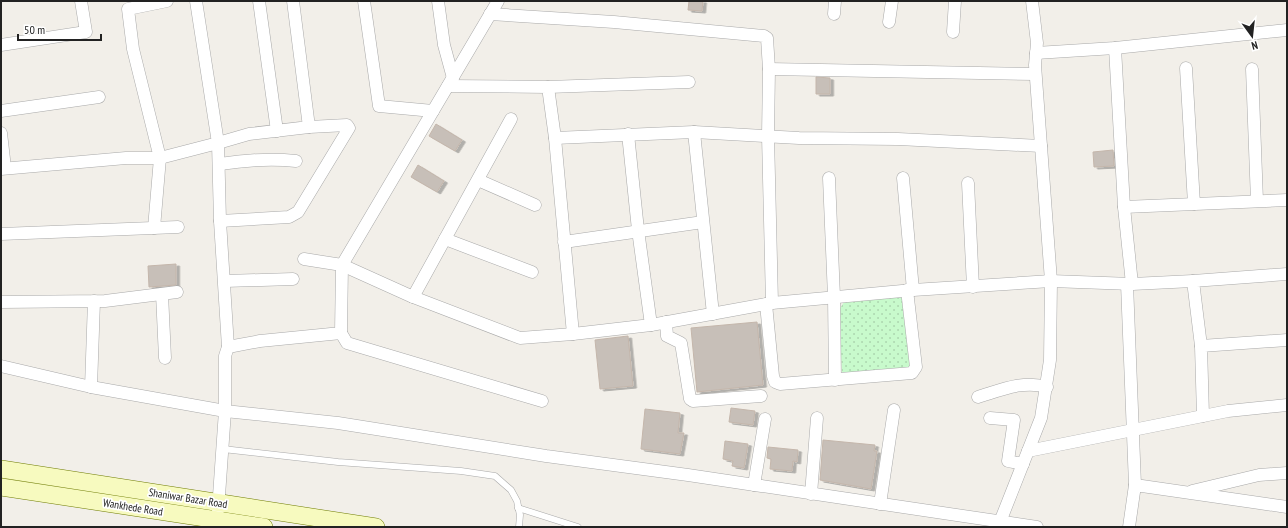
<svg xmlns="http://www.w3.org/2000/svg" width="1288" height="528" viewBox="0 0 1288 528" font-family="'PT Sans Narrow',sans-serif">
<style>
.park{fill:url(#park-dots)}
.building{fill:#c7bfb8;stroke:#c4b6ab;filter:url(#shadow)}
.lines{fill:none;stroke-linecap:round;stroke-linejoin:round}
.lane-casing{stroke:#a9a9a9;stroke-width:7}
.street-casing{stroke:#a9a9a9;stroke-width:13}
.secondary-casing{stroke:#707d05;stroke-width:18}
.lane{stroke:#fff;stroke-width:6}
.street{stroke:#fff;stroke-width:12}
.secondary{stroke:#f7fabf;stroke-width:17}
.labels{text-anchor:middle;stroke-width:3.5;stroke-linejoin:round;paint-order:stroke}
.street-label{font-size:11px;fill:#222;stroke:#fff}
</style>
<defs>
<pattern id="park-dots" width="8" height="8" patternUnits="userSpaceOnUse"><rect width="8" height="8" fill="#c8facc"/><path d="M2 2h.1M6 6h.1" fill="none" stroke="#acd6af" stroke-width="1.8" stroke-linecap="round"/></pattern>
<filter id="shadow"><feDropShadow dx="3.5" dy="2" stdDeviation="0" flood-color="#0004"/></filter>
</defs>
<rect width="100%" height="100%" fill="#f2efe9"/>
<path class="park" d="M 903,297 L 911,368 L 842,374 L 839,310 L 844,302 Z"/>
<g class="building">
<path d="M 689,1 L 703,1 L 702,11 L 688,10 Z"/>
<path d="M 816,77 L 830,78 L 830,94 L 816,94 Z"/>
<path d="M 436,124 L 462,140 L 455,151 L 429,136 Z"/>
<path d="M 1113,150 L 1114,166 L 1094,167 L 1093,152 Z"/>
<path d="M 418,165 L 444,181 L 437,192 L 411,177 Z"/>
<path d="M 176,264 L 176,285 L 149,287 L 148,266 Z"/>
<path d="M 757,322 L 763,385 L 697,392 L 691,328 Z"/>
<path d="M 628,336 L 633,386 L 600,389 L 595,340 Z"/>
<path d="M 731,408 L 755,411 L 753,425 L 729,422 Z"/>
<path d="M 645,409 L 680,413 L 678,433 L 684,433 L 680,454 L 641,449 Z"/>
<path d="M 823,440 L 875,445 L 874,451 L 877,451 L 871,489 L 820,480 Z"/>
<path d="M 725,441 L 748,444 L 744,468 L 732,466 L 733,461 L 723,459 Z"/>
<path d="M 768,447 L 798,450 L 797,462 L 793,461 L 792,471 L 770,469 L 771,459 L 767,458 Z"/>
</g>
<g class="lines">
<defs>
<g id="lane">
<path d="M 223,449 L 338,462 L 461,471 L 495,476 L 511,490 L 517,501 L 520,515 L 519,527"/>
<path d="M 518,508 L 578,527"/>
</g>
<g id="street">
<path d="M 167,1 L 128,9 L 133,49 L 160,158 L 218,143 L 196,1"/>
<path d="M 259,1 L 277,131"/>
<path d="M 364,1 L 379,106 L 433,111"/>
<path d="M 438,1 L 444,45 L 453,78"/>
<path d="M 490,14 L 614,22 L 764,36 L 767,38 L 769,69 L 768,136 L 772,303"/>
<path d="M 834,14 L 835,1"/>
<path d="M 889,22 L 892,1"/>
<path d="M 953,32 L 955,1"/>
<path d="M 1,45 L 86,32 L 81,1"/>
<path d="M 1115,48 L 1124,207"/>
<path d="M 1036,53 L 1115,48 L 1287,30"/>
<path d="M 1186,68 L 1194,204"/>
<path d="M 769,69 L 1035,74"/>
<path d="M 1252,69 L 1257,201"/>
<path d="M 448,86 L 548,87 L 555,138 L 694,132 L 799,138 L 898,139 L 1041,146"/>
<path d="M 548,87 L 689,82"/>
<path d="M 1,111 L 99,97"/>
<path d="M 694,132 L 713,314"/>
<path d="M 1,133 L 5,168"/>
<path d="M 628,134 L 638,230 L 651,325"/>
<path d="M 555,138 L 573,334"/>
<path d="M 220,164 C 246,160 270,158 296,161"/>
<path d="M 1,169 L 126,158 L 160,158 L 154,228"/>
<path d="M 829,178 L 834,297 L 835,380"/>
<path d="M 903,178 L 913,290"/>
<path d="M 478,180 L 535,205"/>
<path d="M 968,183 L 973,287"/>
<path d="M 220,221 L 289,217 L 298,212 L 349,128 L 347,125 L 309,127"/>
<path d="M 1,234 L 178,227"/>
<path d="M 445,239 L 532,272"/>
<path d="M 564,242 L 703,222"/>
<path d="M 304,259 L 342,265 L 413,297 L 520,338 L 573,334 L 651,325 L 772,303 L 913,290 L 1051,281 L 1132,284 L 1124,207 L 1287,200"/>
<path d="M 225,281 L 293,279"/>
<path d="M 1127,284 L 1135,485"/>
<path d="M 1132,284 L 1193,281"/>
<path d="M 162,294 L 165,358"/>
<path d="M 413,297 L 511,119"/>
<path d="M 1,302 L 105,301 L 177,292"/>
<path d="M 766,304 L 773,376 L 775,382 L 780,384 L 912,373 L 916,367 L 907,290"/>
<path d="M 666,322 L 667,336 L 681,343 L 690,399 L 693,401 L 761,396"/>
<path d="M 341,333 L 347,343 L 542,401"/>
<path d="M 1201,346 L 1193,281 L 1287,274"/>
<path d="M 228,347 L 220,221 L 218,143 L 249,134 L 309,127 L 293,1"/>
<path d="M 1,366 L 91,387 L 225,411 L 338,423 L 546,456 L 688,475 L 1037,527"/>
<path d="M 91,387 L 94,301"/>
<path d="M 978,397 C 1001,390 1023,380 1047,387"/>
<path d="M 1203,416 L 1201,346 L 1287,340"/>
<path d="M 990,418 L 1014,420 L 1008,461 L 1023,464"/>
<path d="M 1028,451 L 1228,411 L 1287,405"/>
<path d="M 754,485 L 765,419"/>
<path d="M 1192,491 L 1259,475 L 1287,473"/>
<path d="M 811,494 L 817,418"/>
<path d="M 880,504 L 894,410"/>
<path d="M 218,510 L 225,411 L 225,356 L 228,347 L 260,341 L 341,333 L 342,265 L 498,1"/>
<path d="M 998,527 L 1041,418 L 1050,360 L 1051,281 L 1035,65 L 1037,43 L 1032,1"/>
<path d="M 1129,527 L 1135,485 L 1287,507"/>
</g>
<g id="secondary">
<path d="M 1,469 L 376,527"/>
<path d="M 1,487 L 264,527"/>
</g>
</defs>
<use href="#lane" class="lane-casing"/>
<use href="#street" class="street-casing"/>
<use href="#secondary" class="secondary-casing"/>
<use href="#lane" class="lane"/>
<use href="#street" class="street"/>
<use href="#secondary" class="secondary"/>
</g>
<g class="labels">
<g class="street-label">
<text transform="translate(188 498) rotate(9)" y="4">Shaniwar Bazar Road</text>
<text transform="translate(133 507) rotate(9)" y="4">Wankhede Road</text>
</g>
</g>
<rect width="1288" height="528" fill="none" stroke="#222222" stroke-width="4"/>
<g transform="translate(1252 36) rotate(165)" stroke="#ffffff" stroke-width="3" paint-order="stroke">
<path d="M0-3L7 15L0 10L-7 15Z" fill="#222222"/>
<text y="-6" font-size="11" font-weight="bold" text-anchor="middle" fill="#222222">N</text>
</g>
<path d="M18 34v6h83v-6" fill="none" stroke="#222222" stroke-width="2"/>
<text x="24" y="34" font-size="12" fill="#222222" stroke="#ffffff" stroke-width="3" paint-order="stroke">50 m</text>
</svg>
